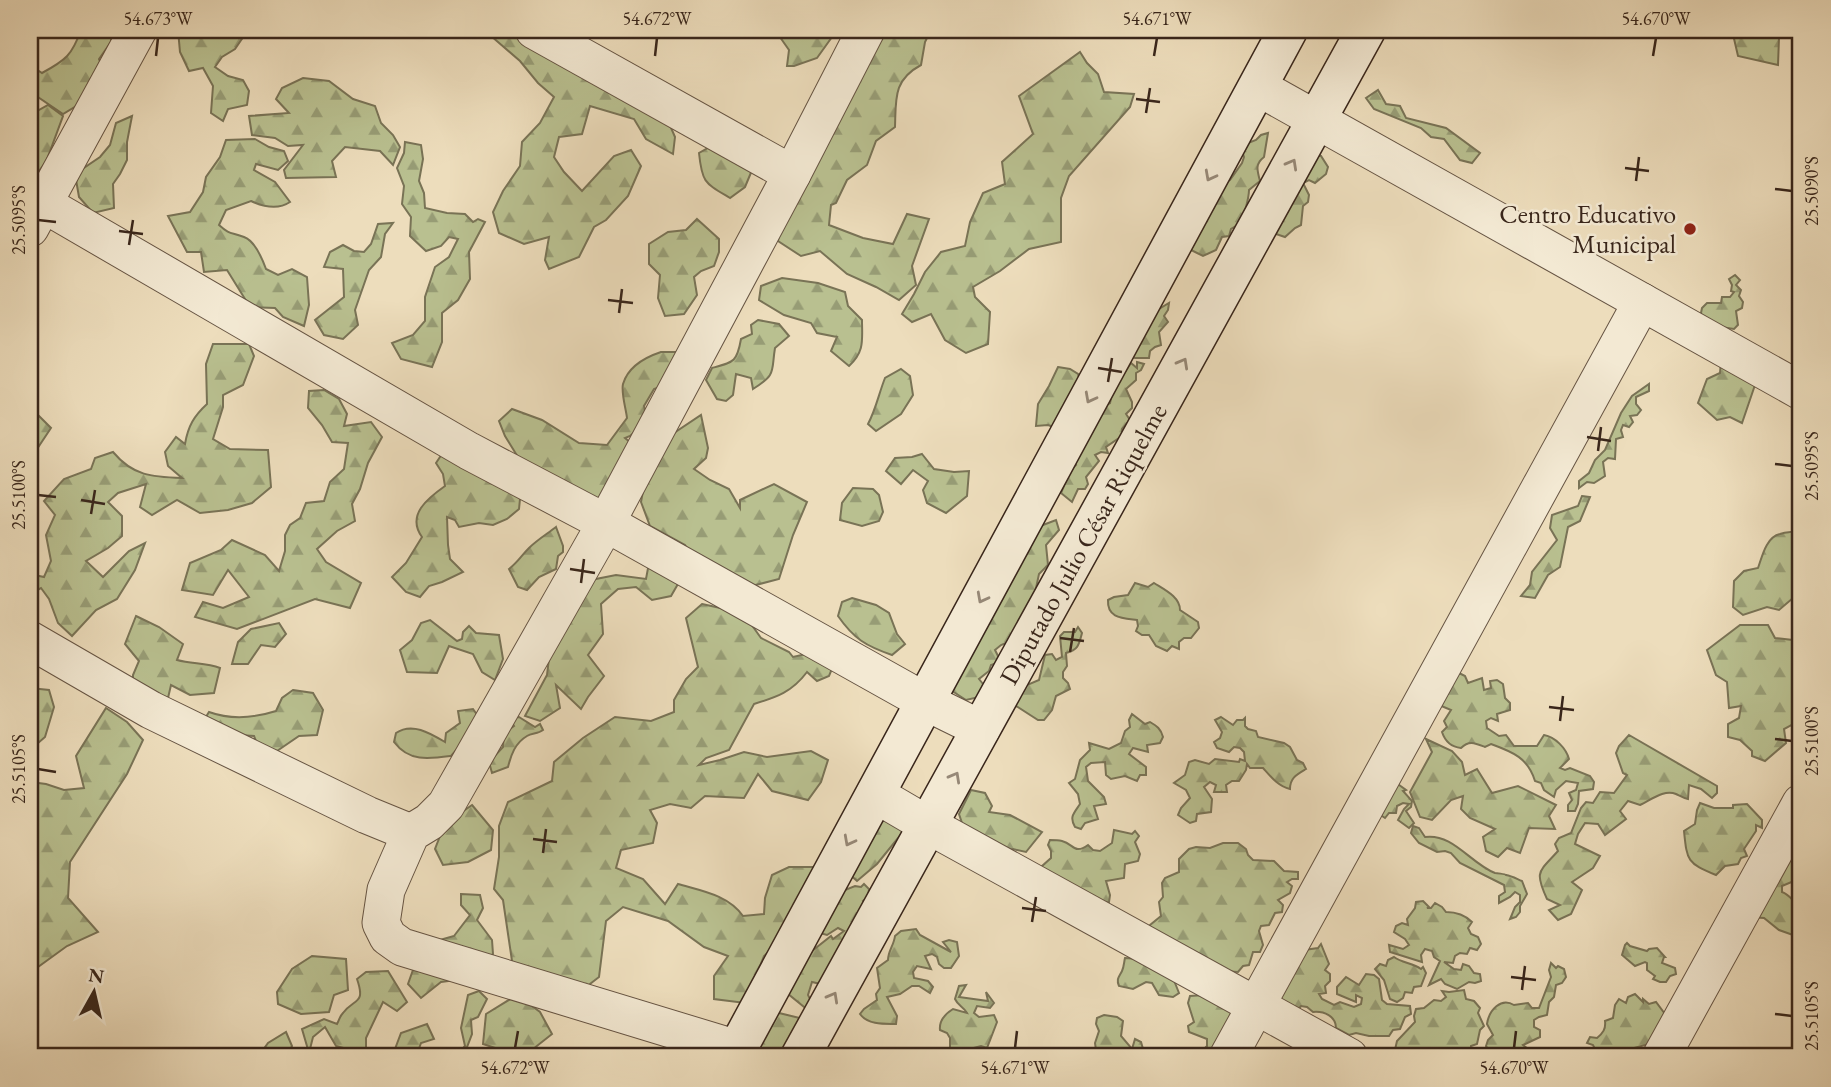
<svg xmlns="http://www.w3.org/2000/svg" width="1831" height="1087" viewBox="0 0 1831 1087" font-family="'EB Garamond',serif">
<style>
.forest{fill:url(#forest-firs);stroke:#797356;stroke-width:2}
.lines{fill:none;stroke-linecap:round;stroke-linejoin:round}
.street-casing{stroke:#665443;stroke-width:39}
.secondary-casing{stroke:#39261b;stroke-width:41}
.street{stroke:#f3e9d3;stroke-width:37}
.secondary{stroke:#f3e9d3;stroke-width:38}
.oneway{stroke:#968877}
.ticks{fill:none;stroke:#39261b;stroke-width:2.5}
.poi-dot{fill:#8f2418;stroke:#f3e9d3;stroke-width:2.5}
.labels{text-anchor:middle;stroke-width:5;stroke-linejoin:round;paint-order:stroke}
.poi-label{font-size:26px;fill:#39261b;stroke:#f3e9d3;text-anchor:end}
.street-label{font-size:26px;fill:#39261b;stroke:#f3e9d3}
.neatline{fill:none;stroke:#39261b;stroke-width:2.5}
.ticks-label{font-size:18px;text-anchor:middle;fill:#39261b}
</style>
<defs>
<pattern id="forest-firs" width="22" height="20" patternUnits="userSpaceOnUse" patternTransform="scale(1.75)"><rect width="22" height="20" fill="#b9c090"/><path d="M5 1l3.5 6h-7zM16 11l3.5 6h-7z" fill="#979c75"/></pattern>
</defs>
<rect width="100%" height="100%" fill="#edddbc"/>
<filter id="stains"><feTurbulence type="fractalNoise" baseFrequency=".00286" numOctaves="4"/><feColorMatrix values="0 0 0 0 .2 0 0 0 0 .09 0 0 0 0 .02 0 0 0 .5 -.17"/></filter>
<radialGradient id="worn" r=".72"><stop offset=".6" stop-color="#630" stop-opacity="0"/><stop offset="1" stop-color="#630" stop-opacity=".3"/></radialGradient>
<g class="forest">
<path d="M 81,30 L 112,30 L 111,42 L 99,59 L 104,70 L 96,94 L 63,114 L 35,95 L 30,88 L 30,65 L 42,73 C 66,60 72,55 81,30 Z"/>
<path d="M 178,30 L 248,30 L 235,49 L 222,57 L 215,67 L 228,76 L 243,80 L 249,91 L 247,105 L 228,109 L 223,121 L 211,113 L 213,86 L 203,68 L 189,71 L 180,52 Z"/>
<path d="M 775,30 L 832,30 L 832,37 L 817,58 L 794,66 L 787,66 L 789,50 Z"/>
<path d="M 888,30 L 926,30 L 930,32 L 925,42 L 921,65 C 893,80 896,99 895,127 L 876,141 L 867,165 L 847,180 L 836,203 L 831,205 L 829,225 L 863,238 L 893,244 L 907,214 L 929,219 L 912,266 L 916,285 L 899,300 L 876,287 L 847,274 L 820,251 L 801,256 L 778,241 L 782,210 L 872,54 Z"/>
<path d="M 1732,30 L 1801,30 L 1801,32 L 1779,38 L 1778,65 L 1738,56 Z"/>
<path d="M 491,36 L 523,38 L 665,114 L 675,137 L 673,154 L 646,139 L 634,119 L 590,106 L 582,134 L 559,137 L 554,157 L 564,172 L 582,191 L 614,156 L 631,150 L 641,166 L 628,196 L 606,220 L 594,227 L 579,257 L 549,269 L 545,260 L 549,237 L 524,244 L 499,233 L 493,212 L 503,191 L 520,166 L 522,142 L 540,123 L 554,97 L 538,83 L 520,61 Z"/>
<path d="M 1080,52 L 1087,63 L 1098,74 L 1104,92 L 1134,94 L 1130,107 L 1069,176 L 1061,198 L 1061,242 L 1029,249 L 1000,271 L 973,287 L 975,297 L 990,312 L 988,344 L 966,353 L 945,340 L 931,314 L 912,322 L 902,314 L 914,294 L 925,272 L 941,252 L 965,246 L 970,222 L 983,193 L 1005,184 L 1002,162 L 1033,134 L 1019,96 Z"/>
<path d="M 303,78 L 329,81 L 353,99 L 375,106 L 381,123 L 393,135 L 400,147 L 393,165 L 380,151 L 345,147 L 332,161 L 336,177 L 286,178 L 284,170 L 303,145 L 288,146 L 275,138 L 252,135 L 249,116 L 289,113 L 276,99 L 282,88 Z"/>
<path d="M 1378,90 L 1386,104 L 1400,106 L 1406,118 L 1446,128 L 1480,153 L 1472,163 L 1460,160 L 1444,139 L 1431,137 L 1421,128 L 1374,109 L 1366,98 Z"/>
<path d="M 48,105 L 63,116 L 46,162 L 34,177 L 30,176 L 30,118 L 32,114 Z"/>
<path d="M 132,116 L 127,142 L 127,160 L 120,174 L 113,184 L 114,208 L 93,213 L 79,197 L 75,174 L 100,157 L 110,145 L 116,123 Z"/>
<path d="M 1268,133 L 1264,157 C 1255,164 1257,170 1260,181 L 1249,190 C 1249,200 1244,211 1243,222 L 1231,229 L 1229,236 L 1222,237 L 1216,250 L 1203,256 L 1191,250 L 1218,186 L 1230,180 L 1242,163 L 1244,157 L 1242,151 L 1243,145 L 1256,140 L 1261,135 Z"/>
<path d="M 255,139 L 269,147 L 284,151 L 288,161 L 278,170 L 256,164 L 254,170 L 275,182 L 290,202 C 278,210 264,207 251,201 L 226,210 L 219,225 C 230,235 231,232 244,237 C 255,241 262,258 266,269 L 278,275 L 292,269 L 307,277 L 309,305 L 304,326 L 283,317 L 275,308 L 250,307 L 227,270 L 204,272 L 201,252 L 187,252 L 168,216 L 190,212 L 203,192 L 206,177 L 220,157 L 226,140 Z"/>
<path d="M 722,140 L 755,163 L 745,187 L 730,198 C 705,183 702,183 699,153 Z"/>
<path d="M 405,142 L 421,145 L 423,159 L 419,181 L 424,193 L 425,208 L 447,213 L 465,214 L 473,222 L 478,219 L 485,222 L 469,252 L 470,279 L 458,300 L 442,313 L 442,342 L 432,367 L 401,359 L 392,343 L 413,335 L 425,321 L 425,297 L 435,267 L 449,257 L 458,239 L 449,237 L 441,246 L 426,251 L 410,236 L 411,217 L 402,204 L 404,186 L 397,168 L 404,153 Z"/>
<path d="M 1315,155 L 1321,156 L 1328,167 L 1326,174 L 1315,183 L 1309,180 L 1303,183 L 1309,195 L 1308,202 L 1303,206 L 1301,225 L 1295,228 L 1285,237 L 1273,233 Z"/>
<path d="M 697,219 L 719,239 L 719,252 L 714,266 L 701,271 L 694,277 L 697,295 L 684,314 L 665,316 L 658,298 L 660,275 L 649,264 L 649,244 L 668,232 L 686,230 Z"/>
<path d="M 393,223 L 385,234 L 381,257 L 369,270 L 355,310 L 358,325 L 343,339 L 324,335 L 315,320 L 344,297 L 343,269 L 324,267 L 330,252 L 343,245 L 354,251 L 364,252 L 371,244 L 378,224 Z"/>
<path d="M 1735,275 L 1740,280 L 1736,285 L 1741,290 L 1739,296 L 1743,302 L 1742,308 L 1736,311 L 1738,325 L 1734,329 L 1721,327 L 1703,320 L 1701,313 L 1702,308 L 1707,303 L 1721,303 L 1722,297 L 1730,297 L 1734,292 L 1731,291 L 1732,285 L 1729,279 Z"/>
<path d="M 782,278 L 818,283 L 845,292 L 848,306 L 862,320 C 862,340 865,351 849,366 L 831,351 L 837,337 L 817,333 L 811,323 L 784,315 L 759,300 L 761,286 Z"/>
<path d="M 1169,303 L 1168,310 L 1164,316 L 1168,322 L 1159,332 L 1161,345 L 1155,347 L 1150,351 L 1149,358 L 1135,358 L 1123,354 L 1159,309 Z"/>
<path d="M 758,320 L 779,324 L 789,336 L 775,348 C 771,372 777,374 753,389 L 751,378 L 736,374 L 733,395 L 726,401 L 717,399 L 706,380 L 712,368 C 734,362 737,362 741,339 L 752,334 L 751,325 Z"/>
<path d="M 213,344 L 249,344 L 254,356 L 243,385 L 223,395 L 223,407 L 213,439 L 230,449 L 268,450 L 271,487 L 252,503 L 228,510 L 200,513 L 177,500 L 152,515 L 140,507 L 146,484 L 118,493 L 108,502 L 122,516 L 122,536 L 108,548 L 86,561 L 103,577 L 129,551 L 145,543 L 135,570 L 117,599 L 96,610 L 72,636 L 58,623 L 49,599 L 41,588 L 30,594 L 30,574 L 44,577 L 51,561 L 46,535 L 55,515 L 44,501 L 64,479 L 91,469 L 95,458 L 113,452 C 133,476 152,477 182,478 L 168,466 L 165,452 L 176,437 L 185,444 C 188,426 194,416 207,404 L 206,364 Z"/>
<path d="M 661,352 L 679,352 L 665,385 L 654,389 L 644,406 L 647,421 L 630,436 L 625,438 L 631,443 L 619,490 L 588,506 L 521,462 L 505,436 L 499,421 L 512,409 L 542,420 L 579,443 L 607,445 L 627,418 C 626,409 621,393 623,384 C 628,367 646,357 661,352 Z"/>
<path d="M 1721,361 L 1755,385 L 1742,423 L 1730,417 L 1717,420 L 1698,403 L 1707,379 L 1720,373 Z"/>
<path d="M 1137,362 L 1144,364 L 1141,370 L 1136,373 L 1136,380 L 1126,389 L 1132,402 L 1132,408 L 1126,414 L 1130,420 L 1122,429 L 1122,436 L 1106,447 L 1108,453 L 1101,452 L 1095,455 L 1099,461 L 1086,477 L 1088,484 L 1085,489 L 1078,489 L 1072,502 L 1061,493 L 1066,481 L 1066,474 L 1076,465 L 1072,460 L 1098,410 L 1110,403 L 1113,389 L 1131,363 L 1137,368 Z"/>
<path d="M 1058,367 L 1070,369 L 1078,374 L 1081,386 L 1059,429 L 1048,425 L 1036,426 L 1038,404 L 1049,386 Z"/>
<path d="M 901,369 L 910,376 L 913,395 L 901,414 L 876,431 L 868,424 C 876,409 879,393 885,378 Z"/>
<path d="M 1649,384 L 1649,391 L 1636,397 L 1636,404 L 1641,410 L 1637,415 L 1630,416 L 1633,422 L 1629,427 L 1623,425 L 1621,430 L 1623,437 L 1616,439 L 1615,459 L 1608,458 L 1603,462 L 1605,476 L 1594,483 L 1587,482 L 1579,488 L 1579,481 L 1589,473 L 1595,460 L 1605,450 L 1621,413 L 1632,396 Z"/>
<path d="M 324,390 L 339,399 L 347,414 L 344,426 L 371,422 L 382,437 L 368,463 L 360,489 L 352,504 L 355,521 L 337,531 L 317,549 L 326,562 L 361,583 L 350,608 L 315,599 L 237,629 L 195,617 L 203,602 L 223,608 L 249,597 L 228,570 L 213,595 L 182,590 L 190,563 L 221,550 L 232,540 L 265,555 L 279,571 L 285,551 L 285,535 L 290,525 L 300,518 L 306,503 L 324,501 L 330,482 L 344,469 L 348,443 L 332,442 L 322,425 L 308,408 L 309,391 Z"/>
<path d="M 30,407 L 51,428 L 35,452 L 30,456 Z"/>
<path d="M 701,415 L 708,448 L 706,458 L 694,469 L 710,480 L 729,489 L 740,508 L 740,500 L 774,484 L 807,502 L 793,535 L 779,579 L 740,589 L 694,561 L 685,545 L 650,526 L 641,502 L 648,463 L 674,433 Z"/>
<path d="M 444,451 L 513,484 L 520,499 L 519,509 L 507,519 L 493,525 L 479,523 L 459,527 L 455,520 L 447,517 L 448,545 L 450,559 L 463,572 L 442,582 L 429,586 L 420,597 L 406,592 L 392,577 L 406,563 L 422,537 C 406,515 428,498 445,486 L 443,474 L 436,463 Z"/>
<path d="M 922,454 L 934,469 L 954,472 L 969,471 L 967,496 L 946,513 L 927,503 L 923,490 L 928,481 L 913,470 L 901,484 L 886,471 L 895,458 L 912,457 Z"/>
<path d="M 853,488 L 873,489 L 879,495 L 883,512 L 879,521 L 862,526 L 840,520 L 842,503 Z"/>
<path d="M 1582,496 L 1590,497 L 1580,521 L 1568,527 L 1560,567 L 1548,575 L 1535,598 L 1521,596 L 1530,585 L 1532,572 L 1557,540 L 1550,528 L 1552,515 L 1578,506 Z"/>
<path d="M 1056,520 L 1059,530 L 1046,545 L 1048,565 L 1039,574 L 1032,607 L 1013,640 L 1001,645 L 995,650 L 998,656 L 997,663 L 991,665 L 989,671 L 979,679 L 983,684 L 982,691 L 979,697 L 966,700 L 949,689 L 1032,532 L 1043,525 Z"/>
<path d="M 1801,525 L 1797,545 L 1801,563 L 1801,574 L 1793,581 L 1800,592 L 1779,610 L 1767,607 L 1743,615 L 1733,607 L 1734,581 L 1744,571 L 1758,568 C 1762,557 1766,537 1780,534 C 1793,530 1788,536 1801,525 Z"/>
<path d="M 556,527 L 563,546 L 563,552 L 558,556 L 556,569 L 539,577 L 527,590 L 518,587 L 509,569 C 518,562 521,556 529,548 C 537,540 547,534 556,527 Z"/>
<path d="M 649,563 L 682,577 L 671,596 L 652,600 L 636,587 L 618,589 L 601,604 L 603,634 L 588,655 L 604,676 L 588,697 L 581,709 L 556,685 L 560,708 L 540,721 L 525,716 L 547,675 L 550,650 L 586,581 L 616,575 L 646,579 Z"/>
<path d="M 1135,583 L 1148,587 L 1154,583 C 1165,590 1180,597 1180,610 L 1198,622 L 1199,628 L 1191,638 L 1184,638 L 1179,642 L 1179,649 L 1172,646 L 1167,651 L 1156,646 L 1149,635 L 1142,635 L 1136,631 L 1138,626 L 1137,620 C 1122,618 1107,618 1108,600 L 1114,597 L 1128,595 Z"/>
<path d="M 852,598 L 876,605 L 889,613 L 897,634 L 905,644 L 892,655 C 866,646 854,639 838,616 L 842,602 Z"/>
<path d="M 702,604 L 725,609 L 751,624 L 761,638 L 789,652 L 793,657 L 806,654 L 836,659 L 829,676 L 817,681 L 807,672 C 792,692 777,697 754,704 L 729,750 L 706,758 L 699,765 L 720,760 L 744,752 L 767,757 L 811,751 L 828,760 L 821,782 L 808,800 L 772,791 L 758,774 L 744,798 L 705,796 L 691,808 L 670,804 L 650,810 L 657,823 L 653,843 L 621,850 L 616,868 L 643,879 L 665,904 L 678,884 C 702,891 728,895 743,916 L 764,914 L 765,898 L 772,875 L 789,867 L 819,867 L 784,938 L 764,956 L 745,1003 L 714,999 L 714,976 L 728,956 L 704,947 L 668,921 L 623,907 L 606,921 L 599,977 L 577,994 L 547,991 L 512,961 L 503,900 L 494,889 L 499,857 L 499,826 L 508,802 L 552,781 L 554,762 L 583,738 L 615,717 L 651,721 L 674,712 L 674,700 L 686,679 L 698,667 L 686,618 Z"/>
<path d="M 136,616 L 159,627 L 183,644 L 177,660 C 192,664 206,663 220,668 L 214,693 L 190,695 L 171,685 L 168,698 L 133,690 L 133,675 L 139,661 L 125,644 Z"/>
<path d="M 430,620 L 457,641 L 462,639 L 463,632 L 469,626 L 476,633 L 499,635 L 503,659 L 495,680 L 482,672 L 473,654 L 449,646 L 437,673 L 407,672 L 400,650 L 412,640 L 421,623 Z"/>
<path d="M 279,623 L 286,634 L 275,647 L 261,645 L 248,664 L 232,664 L 238,642 L 251,629 Z"/>
<path d="M 1740,625 L 1768,625 L 1775,638 L 1801,641 L 1801,720 L 1784,729 L 1786,743 L 1765,761 L 1752,756 L 1752,751 L 1740,740 L 1728,737 L 1728,724 L 1739,718 L 1741,706 L 1729,708 L 1727,682 L 1716,675 L 1707,650 Z"/>
<path d="M 1078,627 L 1082,633 C 1079,645 1078,650 1066,653 L 1067,666 L 1063,672 L 1063,678 L 1068,683 L 1070,689 L 1056,696 L 1052,710 L 1044,720 L 1038,720 L 1013,704 L 1013,691 L 1039,680 L 1045,655 L 1052,654 L 1056,660 L 1062,657 L 1060,636 L 1064,632 L 1075,632 Z"/>
<path d="M 1459,673 L 1465,676 L 1468,683 L 1482,678 L 1484,690 L 1491,688 L 1490,681 L 1497,680 L 1503,684 L 1505,698 L 1510,703 L 1510,710 L 1497,714 L 1498,721 L 1491,718 L 1486,721 L 1487,728 L 1499,736 L 1506,735 L 1514,746 L 1537,746 L 1544,735 C 1555,737 1566,748 1569,759 L 1560,768 L 1565,770 L 1570,768 L 1590,776 L 1594,782 L 1593,789 L 1579,791 L 1578,804 L 1575,811 L 1568,811 L 1568,805 L 1572,800 L 1569,793 L 1576,790 L 1578,783 L 1566,781 L 1556,790 L 1554,797 L 1544,790 L 1541,783 L 1535,781 C 1528,758 1513,752 1491,744 L 1485,747 C 1475,743 1469,740 1461,748 C 1451,747 1445,741 1442,732 L 1447,727 L 1444,721 L 1451,710 L 1439,705 Z"/>
<path d="M 30,688 L 49,690 L 54,707 L 45,737 L 30,750 Z"/>
<path d="M 293,690 L 313,693 L 323,710 L 317,735 L 299,736 L 277,751 L 258,746 L 254,736 L 238,735 L 201,725 L 209,712 C 231,720 254,718 276,711 L 282,698 Z"/>
<path d="M 106,708 L 127,722 L 143,740 L 127,774 L 70,862 L 68,898 L 98,932 L 67,946 L 38,967 L 30,967 L 30,782 L 46,784 L 64,790 L 84,788 L 76,756 Z"/>
<path d="M 473,709 L 478,716 L 467,738 L 451,756 C 429,759 409,762 394,742 L 396,733 C 412,722 430,733 445,742 L 446,733 L 460,723 L 458,711 Z"/>
<path d="M 1132,714 L 1145,724 L 1150,722 C 1157,726 1161,729 1163,737 L 1160,743 L 1147,745 L 1148,752 L 1133,748 L 1129,754 L 1146,767 L 1146,775 L 1140,775 L 1137,781 L 1125,776 L 1111,779 L 1106,775 L 1105,762 L 1091,763 L 1086,767 L 1088,781 L 1104,797 L 1106,804 L 1094,806 L 1098,819 L 1085,823 L 1081,829 L 1075,827 C 1069,817 1074,813 1080,804 L 1078,794 L 1069,783 L 1075,779 L 1080,760 L 1090,750 L 1089,743 L 1109,749 L 1121,743 L 1125,731 L 1130,727 L 1129,720 Z"/>
<path d="M 519,717 L 535,727 L 540,724 L 543,730 C 538,734 532,733 527,736 C 515,743 511,755 508,767 L 492,773 L 489,762 L 503,747 L 504,733 L 514,726 L 509,718 Z"/>
<path d="M 1221,717 L 1233,725 L 1237,720 L 1243,720 L 1245,718 L 1245,726 L 1248,729 L 1256,731 L 1258,737 L 1284,743 L 1290,747 L 1297,760 L 1303,763 L 1306,769 C 1296,775 1290,778 1290,789 C 1278,786 1271,777 1263,768 L 1250,768 L 1247,764 L 1246,770 L 1239,781 L 1232,781 L 1226,785 L 1227,792 L 1214,792 L 1216,785 L 1210,782 L 1204,787 L 1212,799 L 1211,812 L 1197,814 L 1196,821 L 1190,823 L 1178,815 L 1181,808 L 1190,798 L 1186,790 L 1174,783 L 1185,775 L 1189,762 L 1195,760 L 1209,764 L 1215,759 L 1239,762 L 1240,759 L 1245,761 L 1244,752 L 1240,748 L 1234,747 L 1229,752 L 1217,748 L 1214,742 L 1220,738 L 1222,732 L 1215,720 Z"/>
<path d="M 1629,735 L 1717,786 L 1717,793 L 1712,798 L 1701,789 L 1689,785 L 1688,799 C 1683,798 1680,796 1676,794 C 1664,789 1651,800 1640,805 L 1628,801 L 1620,811 L 1626,819 L 1605,835 L 1598,824 L 1585,823 L 1578,834 L 1575,844 L 1600,856 L 1593,868 L 1572,882 L 1582,890 L 1571,914 L 1558,920 L 1549,910 L 1560,905 L 1547,899 C 1534,871 1539,872 1558,851 L 1555,844 L 1559,838 L 1571,833 L 1581,808 L 1586,802 L 1593,803 L 1600,792 L 1614,793 L 1627,775 L 1623,773 L 1616,753 L 1619,746 Z"/>
<path d="M 1426,739 L 1452,751 L 1462,762 L 1465,775 L 1477,769 L 1492,793 L 1518,786 L 1556,805 L 1549,816 L 1555,829 L 1529,828 L 1520,853 L 1507,848 L 1498,857 L 1486,851 L 1483,837 L 1495,829 L 1470,818 L 1461,809 L 1463,796 L 1451,800 L 1432,820 L 1420,817 L 1410,792 L 1432,752 Z"/>
<path d="M 1395,782 L 1406,790 L 1403,791 L 1412,801 L 1411,807 L 1406,811 L 1414,823 L 1409,828 L 1398,820 L 1404,809 L 1409,804 L 1403,803 L 1397,806 L 1396,813 L 1389,813 L 1385,818 L 1379,814 Z"/>
<path d="M 971,790 L 985,793 L 992,806 L 989,812 L 1010,815 L 1042,832 L 1026,852 L 1013,849 L 988,856 L 963,826 L 959,814 Z"/>
<path d="M 1700,803 L 1714,808 L 1733,808 L 1733,805 L 1747,804 L 1762,820 L 1762,828 L 1756,825 L 1756,831 L 1744,849 L 1747,856 L 1741,858 L 1738,864 L 1725,866 L 1716,875 C 1687,863 1687,861 1684,831 L 1695,824 L 1697,810 Z"/>
<path d="M 472,805 L 493,830 L 491,850 L 468,862 L 443,865 L 435,849 L 442,831 L 452,819 Z"/>
<path d="M 896,816 L 903,832 L 877,864 L 857,881 L 847,872 L 852,833 Z"/>
<path d="M 1413,826 L 1419,828 L 1425,837 C 1453,833 1471,864 1495,873 C 1496,873 1505,874 1506,875 C 1512,876 1517,879 1522,881 L 1527,894 L 1520,906 L 1520,912 L 1516,917 L 1510,919 L 1515,907 L 1520,902 L 1520,895 L 1515,892 L 1510,897 L 1499,903 L 1499,896 L 1505,892 L 1504,885 L 1460,863 L 1451,853 L 1445,851 L 1437,852 L 1419,843 L 1411,833 Z"/>
<path d="M 1114,830 L 1132,834 L 1135,831 L 1139,836 L 1135,842 L 1140,854 L 1138,861 L 1125,864 L 1124,878 L 1106,881 L 1110,895 L 1109,902 L 1095,903 L 1041,867 L 1051,858 L 1051,851 L 1048,845 L 1050,840 C 1054,840 1058,840 1062,841 C 1074,844 1074,855 1088,845 L 1093,850 L 1100,851 L 1112,843 Z"/>
<path d="M 1801,833 L 1801,860 L 1795,862 L 1793,868 L 1796,875 L 1794,881 L 1782,886 L 1782,892 C 1791,895 1793,903 1801,907 L 1801,936 L 1793,935 L 1779,930 L 1764,918 L 1750,917 Z"/>
<path d="M 1223,843 L 1238,843 L 1246,849 L 1248,855 L 1253,860 L 1274,861 L 1284,871 L 1298,872 L 1298,879 L 1292,879 L 1287,882 L 1292,886 L 1290,893 L 1278,900 L 1283,905 L 1282,912 L 1275,913 L 1269,925 L 1261,926 L 1259,931 L 1263,945 L 1260,952 L 1253,952 L 1249,965 L 1243,966 L 1238,972 L 1224,971 L 1149,932 L 1150,925 L 1161,916 L 1159,902 L 1163,897 L 1162,883 L 1165,878 L 1179,872 L 1179,859 L 1189,849 L 1196,847 L 1210,848 Z"/>
<path d="M 864,884 L 869,889 L 868,897 L 863,901 L 867,907 L 825,985 L 812,982 L 808,995 L 814,1007 L 809,1011 L 787,993 L 793,966 L 831,936 L 833,939 L 844,931 L 838,928 L 827,935 L 820,933 L 835,894 L 855,886 L 861,887 Z"/>
<path d="M 461,894 L 480,895 L 483,908 L 477,920 L 492,940 L 493,954 L 483,960 L 463,979 L 441,982 L 421,998 L 408,984 L 419,953 L 433,942 L 454,936 L 470,915 L 461,905 Z"/>
<path d="M 1423,901 L 1429,907 L 1427,908 L 1431,908 L 1435,903 L 1442,907 L 1446,912 C 1456,912 1465,915 1472,922 L 1468,928 L 1471,934 L 1478,937 L 1481,944 L 1477,950 L 1470,948 L 1467,954 L 1460,953 L 1455,956 L 1453,963 L 1444,962 L 1454,969 L 1461,970 L 1463,964 L 1469,966 L 1474,973 L 1480,974 L 1481,981 L 1475,983 L 1469,982 L 1457,989 L 1445,984 L 1441,979 L 1429,985 L 1440,961 L 1434,957 L 1432,951 L 1425,949 L 1421,955 L 1422,962 L 1390,952 L 1389,945 L 1403,949 L 1409,945 L 1405,939 L 1394,932 L 1396,926 L 1402,923 L 1408,925 L 1407,919 L 1415,908 L 1416,902 Z"/>
<path d="M 916,929 L 920,935 L 951,952 L 943,942 L 949,940 L 957,942 L 959,956 L 951,968 L 944,968 L 939,964 L 937,957 L 932,954 L 925,956 L 931,969 L 917,966 L 913,972 L 914,978 L 928,981 L 933,987 L 930,993 L 919,986 L 912,986 L 900,994 L 887,997 L 897,1016 L 896,1024 C 884,1024 868,1025 860,1014 L 864,1009 L 877,1000 L 876,994 L 880,988 L 877,968 L 888,960 C 888,951 894,945 895,936 L 901,931 Z"/>
<path d="M 1627,943 L 1630,946 L 1647,951 L 1649,949 L 1657,948 L 1665,957 L 1664,957 L 1662,963 L 1675,968 L 1676,974 L 1670,976 L 1666,982 L 1660,982 L 1653,979 L 1655,976 L 1647,970 L 1647,963 L 1645,962 L 1635,966 L 1622,955 L 1625,945 Z"/>
<path d="M 1321,944 L 1329,964 L 1325,970 L 1330,974 L 1330,981 L 1325,986 L 1326,993 L 1319,994 L 1322,999 L 1334,1005 L 1340,1002 L 1354,1007 L 1361,1004 L 1362,998 L 1356,995 L 1356,1002 L 1337,994 L 1337,987 L 1346,977 L 1359,985 L 1366,974 L 1374,975 L 1379,979 L 1382,1000 L 1387,1004 L 1410,1006 L 1411,1014 L 1405,1017 L 1400,1029 L 1393,1030 L 1389,1036 L 1369,1036 L 1356,1033 L 1349,1035 L 1336,1028 C 1336,1016 1324,1011 1313,1012 L 1307,1007 L 1301,1006 L 1296,1012 L 1285,1006 L 1261,979 L 1304,950 L 1318,948 Z"/>
<path d="M 312,956 L 346,959 L 348,990 L 334,995 L 329,1012 L 301,1014 L 278,1004 L 277,992 L 292,969 Z"/>
<path d="M 1394,957 C 1402,963 1413,963 1421,969 L 1423,967 L 1426,973 L 1421,986 L 1414,987 L 1412,993 L 1405,992 L 1403,998 L 1397,1002 L 1390,999 L 1384,980 L 1375,969 L 1380,964 L 1386,966 L 1388,960 Z"/>
<path d="M 1125,958 L 1139,959 L 1171,973 L 1179,993 L 1173,997 L 1159,995 L 1152,983 L 1146,982 L 1133,989 L 1119,986 C 1116,979 1119,977 1122,971 C 1124,967 1124,962 1125,958 Z"/>
<path d="M 1551,963 L 1556,968 L 1558,966 L 1564,969 L 1566,977 L 1562,983 L 1556,985 L 1554,997 L 1549,1002 L 1547,1015 L 1539,1017 L 1534,1020 L 1534,1027 L 1540,1030 L 1540,1037 L 1523,1045 L 1528,1049 L 1528,1056 L 1485,1057 L 1490,1052 L 1486,1046 L 1488,1040 L 1493,1035 L 1487,1024 C 1489,1010 1501,997 1514,1005 L 1528,1003 L 1532,1008 L 1539,1008 L 1551,977 L 1549,970 Z"/>
<path d="M 388,971 L 407,1002 L 397,1011 L 383,1002 L 366,1038 L 366,1054 L 336,1046 L 325,1027 L 313,1037 L 309,1053 L 302,1029 L 324,1019 L 337,1024 C 339,1020 340,1016 343,1013 C 354,998 366,1005 357,979 L 366,972 Z"/>
<path d="M 966,985 L 959,997 L 988,1001 L 986,992 L 994,1003 L 990,1008 L 977,1006 L 974,1013 L 979,1017 L 994,1015 L 997,1022 L 987,1048 L 981,1046 L 973,1048 L 970,1054 L 964,1056 L 950,1052 L 950,1038 L 947,1033 L 940,1030 C 939,1021 945,1014 953,1009 L 967,1013 C 964,1007 958,1006 955,999 L 959,986 Z"/>
<path d="M 1464,990 L 1466,999 L 1474,1001 L 1480,1008 L 1478,1013 L 1484,1026 L 1480,1030 L 1477,1044 L 1471,1046 L 1471,1052 L 1467,1057 L 1396,1057 L 1394,1054 L 1397,1041 L 1415,1022 L 1414,1016 L 1416,1009 L 1424,1008 L 1434,1000 L 1441,1001 L 1446,997 L 1442,991 L 1449,992 Z"/>
<path d="M 479,991 L 487,999 L 478,1017 L 471,1020 L 472,1034 L 464,1055 L 478,1057 L 455,1057 L 465,1046 L 461,1028 L 468,995 Z"/>
<path d="M 1220,994 L 1237,1015 L 1212,1057 L 1205,1057 L 1202,1051 L 1207,1046 L 1207,1039 L 1189,1032 L 1188,1026 L 1194,1022 L 1188,1003 L 1190,996 Z"/>
<path d="M 1635,994 L 1643,1002 L 1643,999 L 1649,1004 L 1656,1002 L 1665,1014 L 1649,1044 L 1623,1051 L 1624,1057 L 1589,1057 L 1590,1054 L 1596,1051 L 1593,1045 L 1587,1043 L 1590,1037 L 1597,1038 C 1603,1033 1606,1029 1605,1021 L 1613,1018 L 1615,1005 L 1619,999 L 1626,1003 L 1628,997 Z"/>
<path d="M 517,995 L 540,1012 L 552,1034 L 523,1057 L 483,1044 L 486,1014 Z"/>
<path d="M 779,1013 L 812,1021 L 789,1057 L 745,1057 L 760,1030 Z"/>
<path d="M 1104,1015 L 1117,1017 L 1123,1021 L 1121,1036 L 1132,1049 L 1135,1039 L 1141,1042 L 1143,1049 L 1121,1057 L 1106,1056 L 1087,1057 L 1089,1052 L 1096,1050 L 1095,1043 L 1099,1031 L 1096,1024 L 1097,1018 Z"/>
<path d="M 427,1024 L 434,1039 L 421,1043 L 416,1057 L 392,1057 L 401,1033 Z"/>
<path d="M 286,1032 L 292,1046 L 287,1057 L 258,1057 L 268,1043 Z"/>
</g>
<g class="lines">
<defs>
<g id="street">
<path d="M 534,30 L 792,174"/>
<path d="M 1258,87 L 1801,391"/>
<path d="M 30,196 L 469,451 L 606,523 L 926,702 L 981,729"/>
<path d="M 30,228 L 138,30"/>
<path d="M 30,640 L 151,710 L 367,815 L 411,833"/>
<path d="M 875,794 L 928,825 L 1349,1057"/>
<path d="M 737,1049 L 402,947 L 388,937 L 381,923 L 386,890 L 411,833 L 429,822 L 446,805 L 606,523 L 792,174 L 866,30"/>
<path d="M 1228,1057 L 1642,302"/>
<path d="M 1661,1057 L 1801,803"/>
</g>
<g id="secondary">
<path d="M 733,1057 L 1288,30"/>
<path d="M 800,1057 L 1366,30"/>
</g>
</defs>
<use href="#street" class="street-casing"/>
<use href="#secondary" class="secondary-casing"/>
<use href="#street" class="street"/>
<use href="#secondary" class="secondary"/>
</g>
<defs><path id="oneway-chevron" d="M-2-3.5L2.5 0L-2 3.5" fill="none" stroke-width="1.6" stroke-linecap="round" stroke-linejoin="round" transform="scale(1.75)"/></defs>
<g class="oneway">
<use href="#oneway-chevron" transform="translate(1292 164) rotate(-61)"/>
<use href="#oneway-chevron" transform="translate(1210 176) rotate(118)"/>
<use href="#oneway-chevron" transform="translate(1183 363) rotate(-61)"/>
<use href="#oneway-chevron" transform="translate(1090 398) rotate(118)"/>
<use href="#oneway-chevron" transform="translate(982 598) rotate(118)"/>
<use href="#oneway-chevron" transform="translate(955 777) rotate(-61)"/>
<use href="#oneway-chevron" transform="translate(849 841) rotate(118)"/>
<use href="#oneway-chevron" transform="translate(833 997) rotate(-61)"/>
</g>
<path class="ticks" d="M 156,56 L 158,38M 655,56 L 657,38M 1154,56 L 1157,38M 1653,56 L 1656,38M 1136,99 L 1160,102M 1146,113 L 1150,88M 1625,168 L 1649,171M 1636,181 L 1639,157M 1775,189 L 1792,191M 38,220 L 56,222M 119,231 L 143,234M 129,245 L 133,220M 608,300 L 633,303M 619,313 L 622,289M 1098,368 L 1122,372M 1108,382 L 1112,358M 1587,437 L 1611,441M 1598,451 L 1601,427M 1775,464 L 1792,466M 38,495 L 56,497M 81,500 L 105,504M 91,514 L 95,490M 570,569 L 595,573M 581,583 L 584,559M 1060,638 L 1084,641M 1070,652 L 1074,628M 1549,707 L 1574,710M 1560,721 L 1563,696M 1775,739 L 1792,741M 38,769 L 56,772M 533,839 L 557,842M 543,853 L 546,829M 1022,908 L 1046,911M 1032,922 L 1036,897M 1511,977 L 1536,980M 1522,990 L 1525,966M 1775,1014 L 1792,1016M 515,1048 L 518,1031M 1015,1048 L 1017,1031M 1514,1048 L 1516,1031"/>
<circle class="poi-dot" cx="1690" cy="229" r="7"/>
<g class="labels">
<g class="poi-label">
<text x="1676" y="223">Centro Educativo<tspan x="1676" dy="30">Municipal</tspan></text>
</g>
<g class="street-label">
<text transform="translate(1083 544) rotate(-61)" y="9">Diputado Julio César Riquelme</text>
</g>
</g>
<rect width="1831" height="1087" fill="none" stroke="#edddbc" stroke-width="77"/>
<g transform="translate(94 992) rotate(8)" stroke="#f3e9d3" stroke-width="5" paint-order="stroke">
<path d="M0-5L12 26L0 18L-12 26Z" fill="#39261b"/>
<text y="-10" font-size="19" font-weight="bold" text-anchor="middle" fill="#39261b">N</text>
</g>
<rect x="38" y="38" width="1754" height="1010" class="neatline"/>
<g class="ticks-label">
<text x="158" y="25">54.673°W</text>
<text x="657" y="25">54.672°W</text>
<text x="1157" y="25">54.671°W</text>
<text x="1656" y="25">54.670°W</text>
<text transform="translate(1812 191) rotate(-90)" y="6">25.5090°S</text>
<text transform="translate(19 220) rotate(-90)" y="6">25.5095°S</text>
<text transform="translate(1812 466) rotate(-90)" y="6">25.5095°S</text>
<text transform="translate(19 495) rotate(-90)" y="6">25.5100°S</text>
<text transform="translate(1812 741) rotate(-90)" y="6">25.5100°S</text>
<text transform="translate(19 769) rotate(-90)" y="6">25.5105°S</text>
<text transform="translate(1812 1016) rotate(-90)" y="6">25.5105°S</text>
<text x="515" y="1074">54.672°W</text>
<text x="1015" y="1074">54.671°W</text>
<text x="1514" y="1074">54.670°W</text>
</g>
<rect width="100%" height="100%" filter="url(#stains)"/>
<rect width="100%" height="100%" fill="url(#worn)"/>
</svg>
